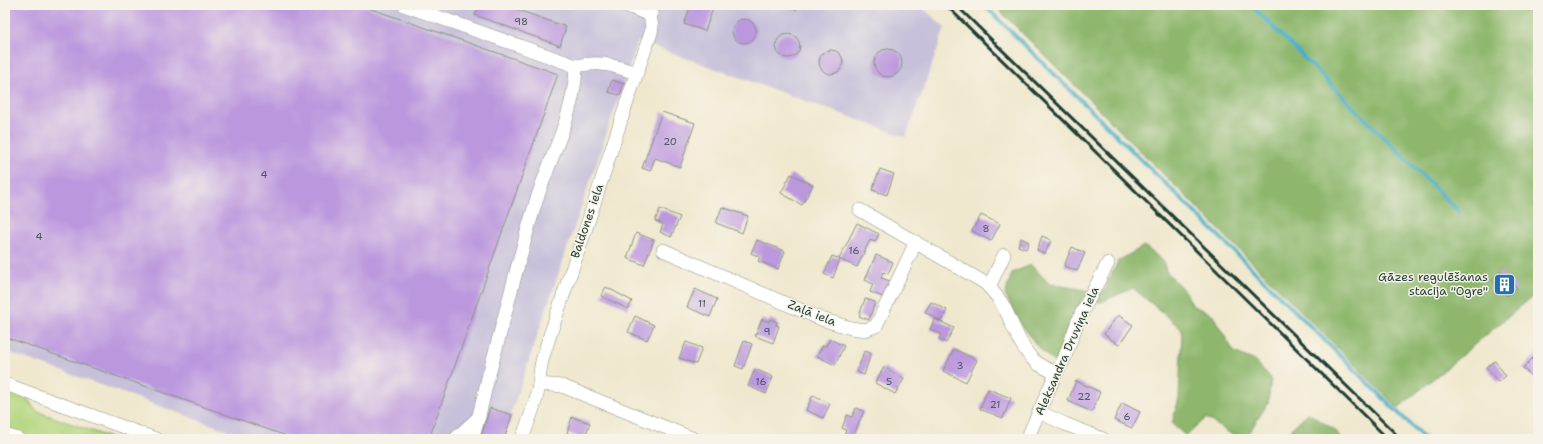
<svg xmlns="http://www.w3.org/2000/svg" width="1543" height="444" viewBox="0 0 1543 444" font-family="'Shantell Sans',sans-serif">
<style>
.industrial{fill:#c6c0da}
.green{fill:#b3d67e;stroke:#698a59}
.forest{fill:#8eb76d;stroke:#567a50}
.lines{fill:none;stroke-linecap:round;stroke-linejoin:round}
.stream{stroke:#46afc5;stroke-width:4}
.building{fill:#bb98de}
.minor-casing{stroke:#889281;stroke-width:14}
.minor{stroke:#fff;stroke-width:13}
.rail{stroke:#1f3d34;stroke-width:3}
.labels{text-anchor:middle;stroke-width:3;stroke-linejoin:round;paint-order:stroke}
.number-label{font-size:10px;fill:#46545e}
.street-label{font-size:12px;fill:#1f3d34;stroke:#f7f3e8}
.poi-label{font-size:12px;fill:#1f3d34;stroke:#f7f3e8;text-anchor:end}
</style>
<rect width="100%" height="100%" fill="#f7f3e8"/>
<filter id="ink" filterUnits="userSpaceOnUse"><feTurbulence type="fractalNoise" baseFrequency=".025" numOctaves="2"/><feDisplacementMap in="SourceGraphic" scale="8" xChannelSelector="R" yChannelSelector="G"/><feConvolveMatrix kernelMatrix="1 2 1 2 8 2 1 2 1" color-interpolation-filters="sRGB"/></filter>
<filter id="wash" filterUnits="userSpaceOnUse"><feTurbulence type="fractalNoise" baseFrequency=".012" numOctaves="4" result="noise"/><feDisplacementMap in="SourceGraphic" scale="16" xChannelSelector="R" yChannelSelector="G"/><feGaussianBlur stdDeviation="0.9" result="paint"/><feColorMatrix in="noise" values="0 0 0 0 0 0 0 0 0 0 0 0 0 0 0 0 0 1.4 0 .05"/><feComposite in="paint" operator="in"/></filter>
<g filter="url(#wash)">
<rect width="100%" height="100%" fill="#f0e8ce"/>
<path class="industrial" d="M 5,5 L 920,5 L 945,28 L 906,137 L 638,41 L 502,439 L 252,439 L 5,351 Z"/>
<path class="green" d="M 5,390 L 27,398 L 36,411 L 114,439 L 33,439 L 5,430 Z"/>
<g class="forest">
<path d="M 994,5 L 1538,5 L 1538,292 L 1398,408 Z"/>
<path d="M 1144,246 L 1163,261 L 1166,271 L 1186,293 L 1193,306 L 1212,314 L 1234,352 L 1255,361 L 1271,378 L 1268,403 L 1248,434 L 1242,439 L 1239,439 L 1206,418 L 1186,436 L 1172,424 L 1179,398 L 1182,329 L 1133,288 L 1101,302 L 1083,297 L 1055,363 L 1038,347 L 1021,324 L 1005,295 L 1012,273 L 1031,265 L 1050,284 L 1103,293 L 1118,261 Z"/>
<path d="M 1308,413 L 1335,430 L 1342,439 L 1287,439 L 1293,427 Z"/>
</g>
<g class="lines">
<g class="stream">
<path d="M 984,5 L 1425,439"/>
<path d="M 1251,5 L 1459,212"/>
</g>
</g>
<g id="blocks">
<g class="building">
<path d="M 5,5 L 360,5 L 558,74 L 429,439 L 295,439 L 5,337 Z"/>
<path d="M 479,5 L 505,5 L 566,27 L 560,46 L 475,15 Z"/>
<path d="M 691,5 L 714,5 L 705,31 L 684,24 Z"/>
<path d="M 782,5 L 798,5 L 796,10 Z"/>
<circle cx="744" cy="31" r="12"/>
<circle cx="788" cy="46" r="12"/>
<circle cx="888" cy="63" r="14"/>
<circle cx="831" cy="62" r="12"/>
<path d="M 612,80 L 624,84 L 620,95 L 608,92 Z"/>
<path d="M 662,112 L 695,123 L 680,167 L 655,158 L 650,171 L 642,168 Z"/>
<path d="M 880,169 L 894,174 L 887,195 L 872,190 Z"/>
<path d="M 791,174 L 813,185 L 802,205 L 781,193 Z"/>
<path d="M 722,207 L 748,216 L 742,233 L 716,223 Z"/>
<path d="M 660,209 L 680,217 L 671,237 L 660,232 L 663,224 L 655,221 Z"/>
<path d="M 981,215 L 1000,224 L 991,241 L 972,231 Z"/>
<path d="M 857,223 L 879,234 L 875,242 L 870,240 L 857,267 L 839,259 Z"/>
<path d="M 636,233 L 654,240 L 644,265 L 627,258 Z"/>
<path d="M 1042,236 L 1051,240 L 1045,254 L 1037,250 Z"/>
<path d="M 1021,238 L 1029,242 L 1026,249 L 1018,246 Z"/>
<path d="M 757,240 L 785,251 L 778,269 L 758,261 L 760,257 L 751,253 Z"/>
<path d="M 1072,247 L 1085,253 L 1077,271 L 1064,266 Z"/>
<path d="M 876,255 L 893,262 L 888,274 L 883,272 L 881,278 L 890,281 L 883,297 L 870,292 L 873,284 L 865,280 Z"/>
<path d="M 832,256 L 840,259 L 833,278 L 824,274 Z"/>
<path d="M 1501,271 L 1517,288 L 1507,296 L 1492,280 Z"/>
<path d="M 606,287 L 632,301 L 628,309 L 601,296 Z"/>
<path d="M 695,289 L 717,299 L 710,317 L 687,307 Z"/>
<path d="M 865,299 L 875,302 L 869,320 L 859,316 Z"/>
<path d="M 931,302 L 947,310 L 941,321 L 925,312 Z"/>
<path d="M 1118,315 L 1133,325 L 1119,345 L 1104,334 Z"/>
<path d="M 635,316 L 654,325 L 647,340 L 628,332 Z"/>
<path d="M 762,319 L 769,322 L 770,319 L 777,322 L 776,325 L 779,326 L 773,343 L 755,336 Z"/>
<path d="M 935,319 L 954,328 L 946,343 L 939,339 L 941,334 L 930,329 Z"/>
<path d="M 830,339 L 844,346 L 835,365 L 817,356 L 823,345 L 826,346 Z"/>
<path d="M 744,341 L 752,344 L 743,369 L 735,366 Z"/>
<path d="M 686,342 L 702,348 L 696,364 L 679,358 Z"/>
<path d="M 954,349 L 977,360 L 966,382 L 943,371 Z"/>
<path d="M 864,351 L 871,353 L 864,375 L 857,372 Z"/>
<path d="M 1538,353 L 1538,378 L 1536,380 L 1523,368 Z"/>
<path d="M 1495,361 L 1506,376 L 1498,382 L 1486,367 Z"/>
<path d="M 884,367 L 904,379 L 895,394 L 875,383 Z"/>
<path d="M 755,369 L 773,377 L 766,394 L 748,386 Z"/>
<path d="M 1076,381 L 1100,392 L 1092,412 L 1068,401 Z"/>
<path d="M 988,389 L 1011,398 L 1003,418 L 980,409 Z"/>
<path d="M 813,395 L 830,404 L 823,418 L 806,410 Z"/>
<path d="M 1122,403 L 1140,412 L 1132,428 L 1114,420 Z"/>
<path d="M 490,408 L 512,415 L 504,439 L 480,439 Z"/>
<path d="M 856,408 L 864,411 L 852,439 L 843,439 L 846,430 L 842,428 L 847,415 L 852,417 Z"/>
<path d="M 572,417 L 590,423 L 584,439 L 567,433 Z"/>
</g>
</g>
</g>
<g filter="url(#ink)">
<use href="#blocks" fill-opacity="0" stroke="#889281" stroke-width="1"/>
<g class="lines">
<defs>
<g id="minor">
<path d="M 404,5 L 576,66 C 575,116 548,160 534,208 C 517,264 504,321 488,378 C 483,398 479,419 472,439"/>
<path d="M 625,5 L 650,15"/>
<path d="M 576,66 C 602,61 612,65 636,73"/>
<path d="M 860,210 L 985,283 C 992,290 999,298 1004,307 C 1013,324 1021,351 1037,363 C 1042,367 1049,370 1056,373"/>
<path d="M 663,250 L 821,319 L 851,328 L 865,330 L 876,326 L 916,242"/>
<path d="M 989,287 L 1004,255"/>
<path d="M 5,384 L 156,439"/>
<path d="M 539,384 L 562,386 L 694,439"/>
<path d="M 1039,412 L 1065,424 L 1103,439"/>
<path d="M 5,435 L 18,439"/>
<path d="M 455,439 L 479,417"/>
<path d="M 522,439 C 528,421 537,403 539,384 C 540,375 540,367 543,357 C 556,315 571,273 585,231 C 607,165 627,98 651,33 L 652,27 L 650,15 L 653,5"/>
<path d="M 1027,439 L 1056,373 L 1064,359 L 1079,318 L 1108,263"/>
</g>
</defs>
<use href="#minor" class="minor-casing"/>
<use href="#minor" class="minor"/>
<g class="rail">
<path d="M 946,5 L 1388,439"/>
<path d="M 956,5 L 1401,439"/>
</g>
</g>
</g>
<defs>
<symbol id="building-square" viewBox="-11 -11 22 22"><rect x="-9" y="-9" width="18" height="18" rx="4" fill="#1f6fb2" stroke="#f7f3e8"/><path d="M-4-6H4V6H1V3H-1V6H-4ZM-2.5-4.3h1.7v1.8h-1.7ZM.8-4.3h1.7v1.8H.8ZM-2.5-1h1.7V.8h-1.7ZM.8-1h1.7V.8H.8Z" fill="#fff"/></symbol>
</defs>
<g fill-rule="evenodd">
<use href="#building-square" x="1492" y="272" width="25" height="25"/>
</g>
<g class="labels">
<g class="number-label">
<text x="521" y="25">98</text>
<text x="670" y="145">20</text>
<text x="264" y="178">4</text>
<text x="986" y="232">8</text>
<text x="39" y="240">4</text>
<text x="854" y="254">16</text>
<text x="702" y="307">11</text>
<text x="767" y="335">9</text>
<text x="960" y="369">3</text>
<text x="761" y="385">16</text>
<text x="889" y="385">5</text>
<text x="1084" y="400">22</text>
<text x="995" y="408">21</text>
<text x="1127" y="420">6</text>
</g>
<g class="street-label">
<text transform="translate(587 221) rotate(-71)" y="4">Baldones iela</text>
<text transform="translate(812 313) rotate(22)" y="4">Zaļā iela</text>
<text transform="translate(1067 351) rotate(-66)" y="4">Aleksandra Druviņa iela</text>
</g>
<g class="poi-label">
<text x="1488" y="281">Gāzes regulēšanas<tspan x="1488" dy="14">stacija "Ogre"</tspan></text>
</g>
</g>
<rect width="1543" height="444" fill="none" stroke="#f7f3e8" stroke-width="20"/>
</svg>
